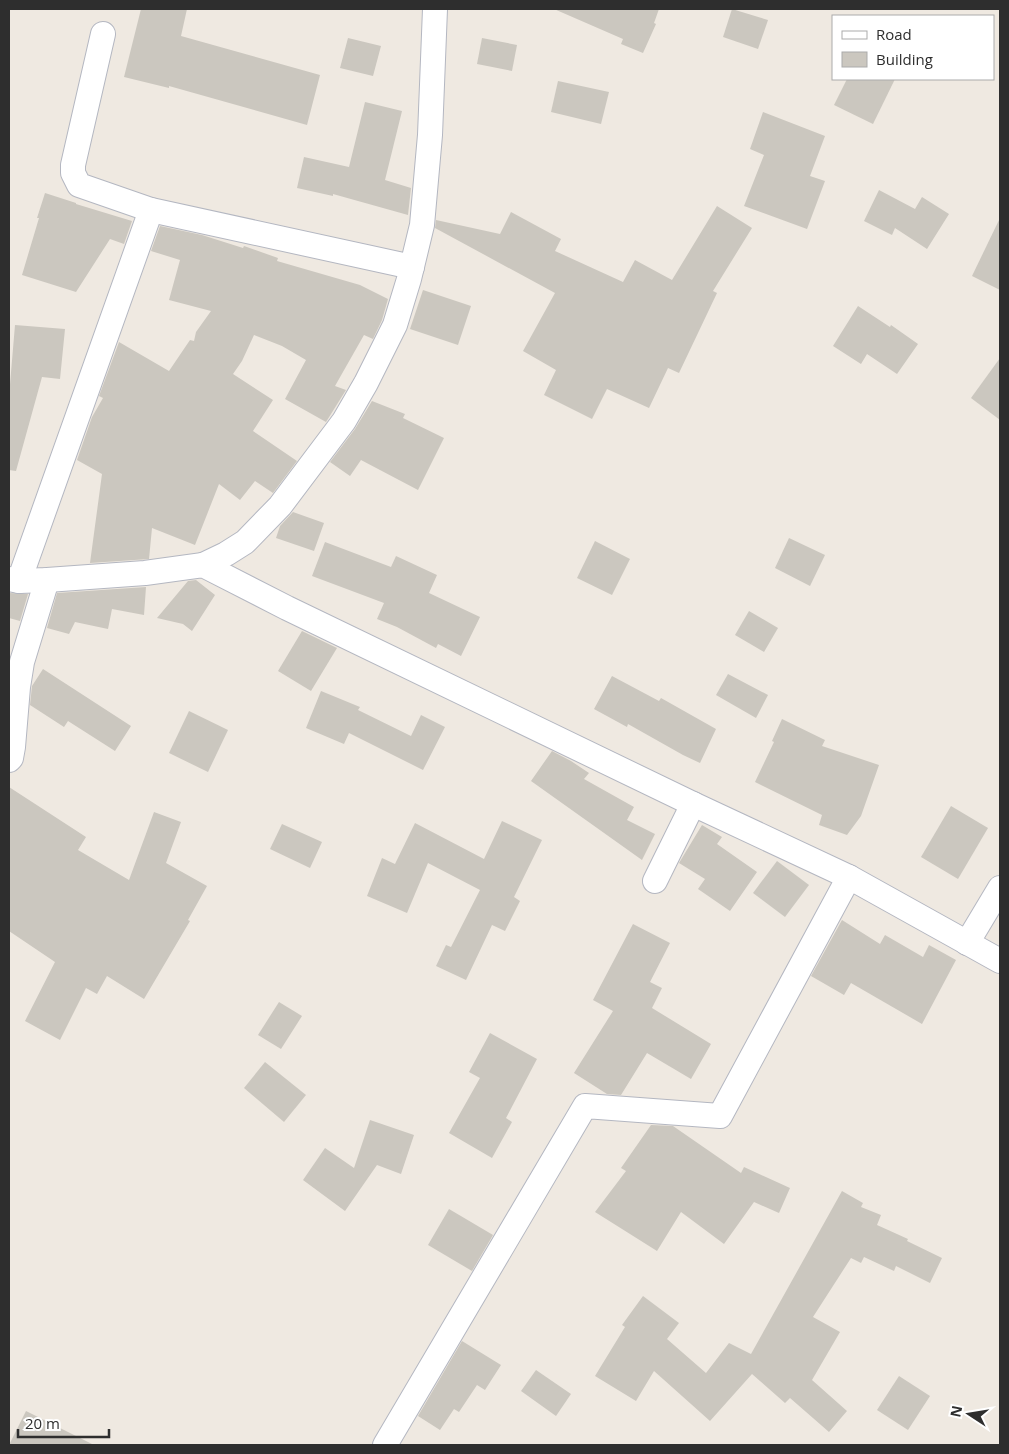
<svg xmlns="http://www.w3.org/2000/svg" width="1009" height="1454" viewBox="0 0 1009 1454" font-family="'Open Sans',sans-serif">
<style>
.building{fill:#cbc7bf}
.lines{fill:none;stroke-linecap:round;stroke-linejoin:round}
.street-casing{stroke:#b4b7c1;stroke-width:26}
.street{stroke:#fff;stroke-width:24}
</style>
<rect width="100%" height="100%" fill="#efe9e1"/>
<g class="building">
<path d="M 141,9 L 187,9 L 181,36 L 320,75 L 307,125 L 169,86 L 169,88 L 124,77 Z"/>
<path d="M 554,9 L 659,9 L 654,23 L 656,24 L 643,53 L 621,44 L 623,39 Z"/>
<path d="M 732,9 L 768,20 L 758,49 L 723,37 Z"/>
<path d="M 348,38 L 381,46 L 373,76 L 340,68 Z"/>
<path d="M 482,38 L 517,45 L 512,71 L 477,64 Z"/>
<path d="M 847,79 L 895,79 L 873,124 L 834,105 Z"/>
<path d="M 558,81 L 609,92 L 601,124 L 551,112 Z"/>
<path d="M 365,102 L 402,111 L 385,180 L 411,188 L 408,215 L 333,194 L 333,196 L 297,188 L 304,157 L 349,167 Z"/>
<path d="M 763,112 L 825,136 L 810,176 L 825,181 L 807,229 L 744,206 L 764,155 L 750,149 Z"/>
<path d="M 879,190 L 915,209 L 922,197 L 949,214 L 927,249 L 895,228 L 892,235 L 864,221 Z"/>
<path d="M 45,193 L 76,203 L 76,204 L 132,221 L 124,244 L 110,239 L 76,292 L 22,275 L 39,218 L 37,218 Z"/>
<path d="M 717,206 L 752,228 L 713,291 L 717,293 L 679,373 L 668,368 L 649,408 L 607,389 L 592,419 L 544,395 L 556,370 L 523,351 L 555,293 L 435,228 L 436,220 L 500,234 L 511,212 L 561,239 L 555,251 L 623,282 L 635,260 L 672,280 Z"/>
<path d="M 1000,218 L 1000,290 L 972,276 Z"/>
<path d="M 160,226 L 202,235 L 243,248 L 244,246 L 278,258 L 277,261 L 360,285 L 388,299 L 382,320 L 373,339 L 364,335 L 335,386 L 346,390 L 326,422 L 285,399 L 306,360 L 282,346 L 254,335 L 242,361 L 233,374 L 273,400 L 253,431 L 297,461 L 273,493 L 255,481 L 240,500 L 219,484 L 195,545 L 152,528 L 149,559 L 90,563 L 102,474 L 77,460 L 92,417 L 103,398 L 99,396 L 119,342 L 169,371 L 190,340 L 194,341 L 196,332 L 211,311 L 169,300 L 180,260 L 151,251 Z"/>
<path d="M 423,290 L 471,306 L 458,345 L 410,329 Z"/>
<path d="M 858,306 L 890,327 L 891,325 L 918,344 L 897,374 L 867,354 L 861,364 L 833,346 Z"/>
<path d="M 15,325 L 65,329 L 60,379 L 42,377 L 16,471 L 9,470 L 9,396 Z"/>
<path d="M 1000,358 L 1000,420 L 971,398 Z"/>
<path d="M 372,401 L 405,414 L 403,418 L 444,438 L 418,490 L 361,460 L 350,476 L 330,462 L 355,429 Z"/>
<path d="M 293,512 L 324,523 L 314,551 L 276,538 L 280,526 Z"/>
<path d="M 789,538 L 825,555 L 810,586 L 775,568 Z"/>
<path d="M 595,541 L 630,559 L 612,595 L 577,578 Z"/>
<path d="M 325,542 L 391,567 L 396,556 L 437,575 L 429,593 L 480,617 L 461,656 L 438,644 L 436,648 L 397,627 L 377,619 L 384,603 L 312,576 Z"/>
<path d="M 196,580 L 215,595 L 192,631 L 183,624 L 157,618 L 188,581 Z"/>
<path d="M 146,587 L 144,615 L 112,609 L 108,629 L 75,622 L 69,634 L 47,628 L 57,593 Z"/>
<path d="M 9,593 L 28,594 L 20,621 L 9,618 Z"/>
<path d="M 749,611 L 778,628 L 764,652 L 735,635 Z"/>
<path d="M 302,631 L 337,648 L 311,691 L 278,671 Z"/>
<path d="M 43,669 L 131,726 L 115,751 L 68,721 L 64,727 L 30,705 L 32,686 Z"/>
<path d="M 728,674 L 768,695 L 756,718 L 716,695 Z"/>
<path d="M 612,676 L 659,701 L 661,698 L 716,729 L 700,763 L 683,755 L 628,724 L 627,727 L 594,709 Z"/>
<path d="M 321,691 L 360,707 L 358,710 L 411,736 L 421,715 L 445,727 L 423,770 L 349,733 L 344,744 L 306,728 Z"/>
<path d="M 189,711 L 228,730 L 208,772 L 169,753 Z"/>
<path d="M 782,719 L 825,740 L 822,746 L 879,765 L 861,816 L 847,835 L 819,825 L 822,815 L 755,782 L 774,742 L 772,741 Z"/>
<path d="M 552,751 L 571,761 L 589,773 L 584,779 L 634,807 L 627,820 L 655,834 L 642,860 L 531,781 Z"/>
<path d="M 9,787 L 86,837 L 78,850 L 129,880 L 154,812 L 181,822 L 166,863 L 207,886 L 188,920 L 190,921 L 144,999 L 107,976 L 97,994 L 86,988 L 60,1040 L 25,1021 L 55,962 L 9,931 Z"/>
<path d="M 951,806 L 988,828 L 958,879 L 921,857 Z"/>
<path d="M 502,821 L 542,840 L 514,897 L 520,901 L 505,931 L 492,925 L 466,980 L 436,966 L 446,945 L 451,947 L 480,890 L 428,863 L 407,913 L 367,896 L 382,858 L 395,864 L 415,823 L 484,859 Z"/>
<path d="M 282,824 L 322,842 L 310,868 L 270,849 Z"/>
<path d="M 702,825 L 722,837 L 717,844 L 757,872 L 730,911 L 698,889 L 705,879 L 679,863 Z"/>
<path d="M 777,861 L 809,885 L 785,917 L 753,893 Z"/>
<path d="M 842,920 L 880,944 L 885,935 L 923,957 L 929,945 L 956,960 L 922,1024 L 851,983 L 844,995 L 811,976 Z"/>
<path d="M 633,924 L 670,943 L 650,982 L 662,988 L 652,1008 L 711,1044 L 691,1079 L 647,1053 L 621,1095 L 607,1094 L 574,1073 L 613,1011 L 593,1000 Z"/>
<path d="M 279,1002 L 302,1016 L 281,1049 L 258,1035 Z"/>
<path d="M 490,1033 L 537,1059 L 506,1118 L 512,1122 L 492,1158 L 449,1133 L 480,1078 L 469,1072 Z"/>
<path d="M 265,1062 L 306,1095 L 284,1122 L 244,1088 Z"/>
<path d="M 370,1120 L 414,1135 L 401,1174 L 377,1165 L 345,1211 L 303,1180 L 325,1148 L 354,1168 Z"/>
<path d="M 651,1125 L 673,1126 L 741,1173 L 744,1167 L 790,1188 L 779,1213 L 754,1202 L 724,1244 L 681,1212 L 657,1251 L 595,1212 L 626,1171 L 621,1168 Z"/>
<path d="M 842,1191 L 863,1203 L 861,1207 L 881,1215 L 877,1225 L 908,1239 L 907,1241 L 942,1258 L 930,1283 L 896,1266 L 894,1271 L 864,1257 L 861,1263 L 851,1258 L 813,1317 L 840,1332 L 812,1380 L 847,1411 L 829,1432 L 790,1398 L 785,1403 L 752,1374 L 710,1421 L 654,1371 L 636,1401 L 595,1376 L 625,1327 L 622,1325 L 643,1296 L 679,1323 L 667,1339 L 706,1373 L 729,1343 L 751,1354 Z"/>
<path d="M 449,1209 L 493,1235 L 472,1271 L 428,1245 Z"/>
<path d="M 462,1341 L 501,1365 L 485,1390 L 477,1385 L 459,1412 L 454,1409 L 440,1430 L 418,1416 Z"/>
<path d="M 536,1370 L 571,1394 L 556,1416 L 521,1391 Z"/>
<path d="M 899,1376 L 930,1396 L 908,1430 L 877,1410 Z"/>
<path d="M 26,1411 L 94,1445 L 9,1445 Z"/>
</g>
<g class="lines">
<defs>
<g id="street">
<path d="M 103,34 L 73,165 L 73,173 L 79,185 L 151,210 L 412,267"/>
<path d="M 203,565 L 226,554 L 245,542 L 280,506 L 344,421 L 366,383 L 395,325 L 409,279 L 422,225 L 430,135 L 435,9"/>
<path d="M 9,579 L 19,581 L 47,580 L 145,573 L 203,565 L 287,608 L 693,804 L 849,877 L 1000,961"/>
<path d="M 19,581 L 151,210"/>
<path d="M 9,760 L 11,758 L 13,747 L 18,687 L 22,662 L 47,580"/>
<path d="M 655,881 L 693,804"/>
<path d="M 967,943 L 1000,888"/>
<path d="M 385,1445 L 585,1106 L 720,1116 L 849,877"/>
</g>
</defs>
<use href="#street" class="street-casing"/>
<use href="#street" class="street"/>
</g>
<rect width="1009" height="1454" fill="none" stroke="#2e2e2e" stroke-width="20"/>
<rect x="832" y="15" width="162" height="65" fill="#ffffff" stroke="#ababab"/>
<rect x="842" y="31" width="25" height="8" fill="#ffffff" stroke="#ababab"/>
<text x="876" y="40" font-size="15" fill="#2e2e2e">Road</text>
<rect x="842" y="52" width="25" height="15" fill="#cbc7bf" stroke="#ababab"/>
<text x="876" y="65" font-size="15" fill="#2e2e2e">Building</text>
<g transform="translate(969 1414) rotate(282)" stroke="#ffffff" stroke-width="4" paint-order="stroke">
<path d="M0-4L9 19L0 12L-9 19Z" fill="#2e2e2e"/>
<text y="-8" font-size="14" font-weight="bold" text-anchor="middle" fill="#2e2e2e">N</text>
</g>
<path d="M18 1429v8h91v-8" fill="none" stroke="#2e2e2e" stroke-width="2.5"/>
<text x="25" y="1429" font-size="15" fill="#2e2e2e" stroke="#ffffff" stroke-width="4" paint-order="stroke">20 m</text>
</svg>
